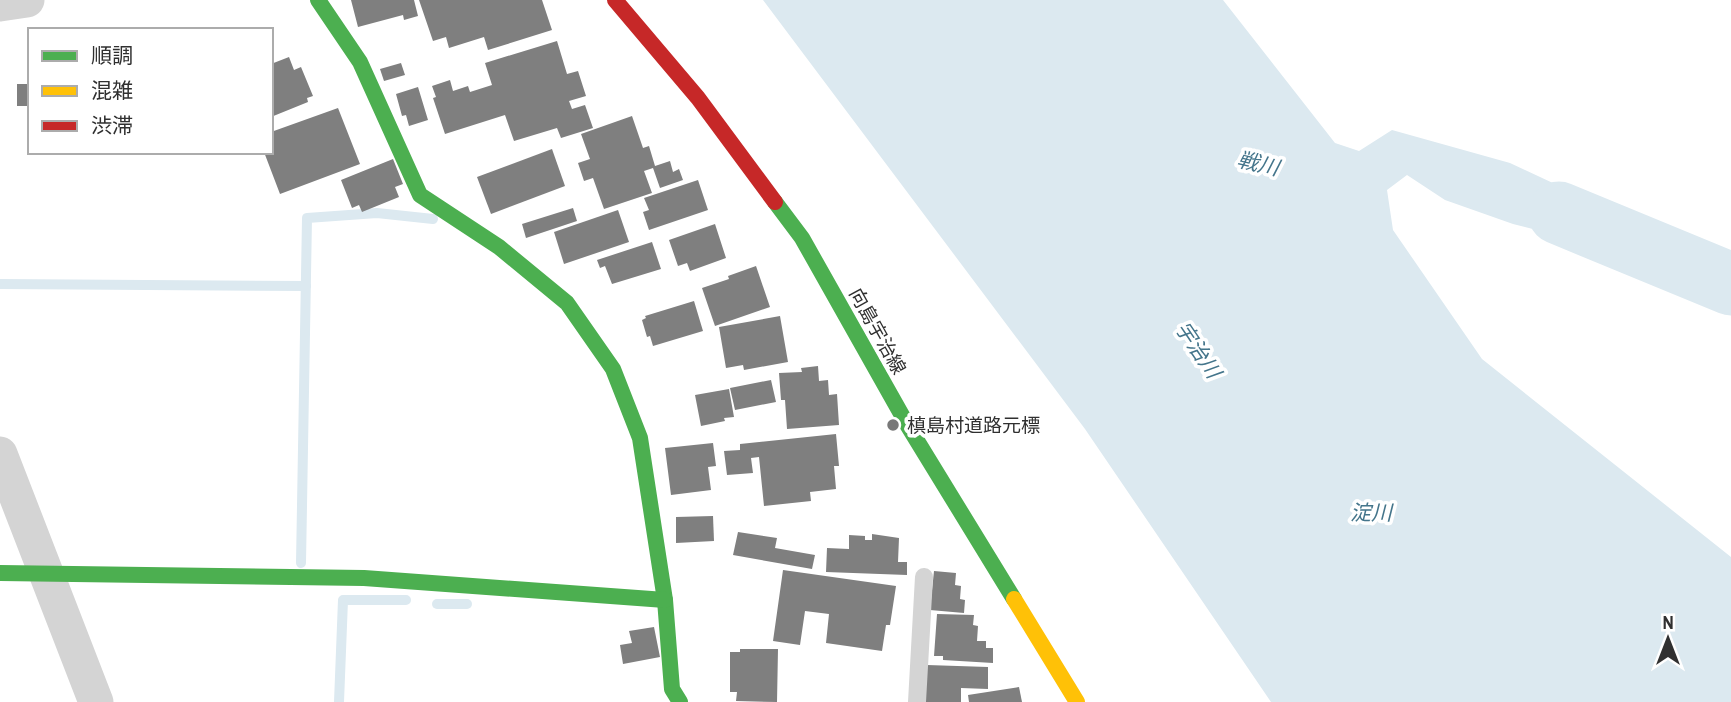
<svg xmlns="http://www.w3.org/2000/svg" width="1731" height="702" viewBox="0 0 1731 702" font-family="'Archivo Narrow','Noto Sans JP',sans-serif">
<style>
.water{fill:#dce9f0}
.lines{fill:none;stroke-linecap:round;stroke-linejoin:round}
.stream{stroke:#dce9f0;stroke-width:10}
.river{stroke:#dce9f0;stroke-width:63}
.building{fill:#7f7f7f}
.lane{stroke:#d4d4d4;stroke-width:18}
.street{stroke:#d4d4d4;stroke-width:35}
.fast{stroke:#4caf50;stroke-width:16}
.slow{stroke:#ffc107;stroke-width:16}
.jam{stroke:#c62828;stroke-width:16}
.poi-dot{fill:#787878;stroke:#fff;stroke-width:2.5}
.labels{text-anchor:middle;stroke-width:7;stroke-linejoin:round;paint-order:stroke}
.street-label{font-size:19px;fill:#303030;stroke:#fff}
.poi-label{font-size:19px;fill:#303030;stroke:#fff;text-anchor:start}
.water-label{font-size:21px;font-style:italic;fill:#44758b;stroke:#fff}
</style>
<rect width="100%" height="100%" fill="#fff"/>
<path class="water" d="M 763,0 L 1223,0 L 1335,143 L 1359,151 L 1392,130 L 1510,163 L 1570,191 L 1641,239 L 1638,250 L 1560,236 L 1513,224 L 1445,200 L 1407,175 L 1387,190 L 1393,230 L 1482,359 L 1731,557 L 1731,702 L 1271,702 L 1085,429 Z"/>
<g class="lines">
<g class="stream">
<path d="M 0,284 L 306,286"/>
<path d="M 301,563 L 307,218 L 377,213 L 433,219"/>
<path d="M 437,604 L 467,604"/>
<path d="M 339,702 L 343,600 L 406,600"/>
</g>
<path class="river" d="M 1559,213 L 1731,284"/>
</g>
<g class="building">
<path d="M 351,0 L 414,0 L 418,16 L 404,20 L 403,15 L 358,27 Z"/>
<path d="M 419,0 L 542,0 L 552,30 L 488,50 L 484,37 L 449,48 L 446,37 L 433,41 Z"/>
<path d="M 557,41 L 567,74 L 578,71 L 586,96 L 569,101 L 572,109 L 585,105 L 593,128 L 561,138 L 557,128 L 514,141 L 505,115 L 445,134 L 433,98 L 436,97 L 432,86 L 450,80 L 453,91 L 468,86 L 470,92 L 492,85 L 485,63 Z"/>
<path d="M 289,57 L 294,70 L 301,67 L 313,96 L 307,98 L 308,102 L 271,117 L 271,64 Z"/>
<path d="M 401,63 L 405,75 L 384,81 L 380,69 Z"/>
<rect x="17" y="84" width="13" height="22"/>
<path d="M 418,87 L 428,120 L 409,126 L 406,115 L 402,116 L 396,94 Z"/>
<path d="M 338,108 L 360,164 L 280,194 L 264,152 L 271,152 L 271,132 Z"/>
<path d="M 632,116 L 643,148 L 649,146 L 655,166 L 670,161 L 673,172 L 679,169 L 683,180 L 660,188 L 653,168 L 644,171 L 652,193 L 604,209 L 593,178 L 584,181 L 578,163 L 590,159 L 581,134 Z"/>
<path d="M 552,149 L 565,186 L 491,214 L 477,177 Z"/>
<path d="M 393,159 L 403,184 L 395,187 L 399,197 L 362,212 L 359,205 L 352,208 L 341,180 Z"/>
<path d="M 698,180 L 708,210 L 649,230 L 643,212 L 649,210 L 644,198 Z"/>
<path d="M 573,208 L 577,221 L 526,238 L 522,224 Z"/>
<path d="M 618,210 L 629,242 L 564,264 L 554,232 Z"/>
<path d="M 715,224 L 726,258 L 690,271 L 687,263 L 678,266 L 669,240 Z"/>
<path d="M 652,242 L 661,269 L 612,284 L 605,266 L 600,268 L 597,260 Z"/>
<path d="M 756,266 L 770,307 L 715,326 L 702,288 L 729,279 L 728,276 Z"/>
<path d="M 694,301 L 703,331 L 653,346 L 650,336 L 647,337 L 642,320 L 646,318 L 645,316 Z"/>
<path d="M 780,316 L 788,362 L 744,370 L 743,365 L 726,368 L 719,327 Z"/>
<path d="M 818,366 L 819,381 L 828,380 L 829,395 L 837,394 L 839,425 L 787,429 L 785,400 L 781,400 L 779,373 L 802,372 L 801,368 Z"/>
<path d="M 771,380 L 776,402 L 735,410 L 730,388 Z"/>
<path d="M 729,389 L 734,417 L 724,418 L 725,421 L 701,426 L 695,395 Z"/>
<path d="M 836,434 L 839,466 L 834,466 L 836,489 L 810,492 L 811,501 L 764,506 L 759,457 L 751,458 L 753,473 L 727,475 L 724,451 L 740,450 L 740,444 Z"/>
<path d="M 713,443 L 716,466 L 708,467 L 711,490 L 671,495 L 665,448 Z"/>
<path d="M 713,516 L 714,541 L 676,543 L 676,517 Z"/>
<path d="M 738,532 L 777,538 L 775,548 L 815,555 L 812,569 L 733,555 Z"/>
<path d="M 872,534 L 899,538 L 898,562 L 907,562 L 907,575 L 826,572 L 827,548 L 849,549 L 849,535 L 865,536 L 865,540 L 872,540 Z"/>
<path d="M 783,570 L 896,586 L 890,625 L 886,625 L 882,651 L 826,643 L 829,614 L 805,611 L 800,645 L 773,641 Z"/>
<path d="M 934,571 L 956,573 L 955,585 L 961,586 L 960,599 L 965,600 L 964,613 L 930,610 Z"/>
<path d="M 937,614 L 974,615 L 973,625 L 978,626 L 977,641 L 986,641 L 986,648 L 993,648 L 993,663 L 943,660 L 943,656 L 934,656 Z"/>
<path d="M 654,627 L 660,657 L 623,664 L 620,645 L 632,643 L 629,631 Z"/>
<path d="M 740,649 L 778,649 L 777,702 L 736,701 L 737,692 L 730,692 L 730,652 L 740,652 Z"/>
<path d="M 927,665 L 988,667 L 988,689 L 961,688 L 961,702 L 925,702 Z"/>
<path d="M 1019,687 L 1022,702 L 969,702 L 968,695 Z"/>
</g>
<g class="lines">
<path class="lane" d="M 917,702 L 924,577"/>
<g class="street">
<path d="M 0,4 L 27,0"/>
<path d="M 0,454 L 96,702"/>
</g>
<g class="fast">
<path d="M 318,0 L 360,62 L 420,195 L 499,247 L 567,303 L 613,369 L 640,438 L 665,600 L 672,689 L 680,702"/>
<path d="M 775,202 L 802,238 L 908,426 L 1014,599"/>
<path d="M 0,573 L 364,578 L 665,600"/>
</g>
<path class="slow" d="M 1014,599 L 1077,702"/>
<path class="jam" d="M 615,0 L 698,98 L 775,202"/>
</g>
<circle class="poi-dot" cx="893" cy="425" r="7"/>
<g class="labels">
<g class="street-label">
<text transform="translate(878 331) rotate(61)" y="7">向島宇治線</text>
</g>
<g class="poi-label">
<text x="907" y="432">槙島村道路元標</text>
</g>
<g class="water-label">
<text transform="translate(1258 164) rotate(13)" y="7">戦川</text>
<text transform="translate(1198 350) rotate(56)" y="7">宇治川</text>
<text x="1371" y="520">淀川</text>
</g>
</g>
<rect x="28" y="28" width="245" height="126" fill="#ffffff" stroke="#acacac" stroke-width="2"/>
<rect x="42" y="51" width="35" height="10" fill="#4caf50" stroke="#acacac" stroke-width="2"/>
<text x="91" y="63" font-size="21" fill="#303030">順調</text>
<rect x="42" y="86" width="35" height="10" fill="#ffc107" stroke="#acacac" stroke-width="2"/>
<text x="91" y="98" font-size="21" fill="#303030">混雑</text>
<rect x="42" y="121" width="35" height="10" fill="#c62828" stroke="#acacac" stroke-width="2"/>
<text x="91" y="133" font-size="21" fill="#303030">渋滞</text>
<g transform="translate(1668 639)" stroke="#ffffff" stroke-width="5" paint-order="stroke">
<path d="M0-5L12 26L0 18L-12 26Z" fill="#303030"/>
<text y="-10" font-size="19" font-weight="bold" text-anchor="middle" fill="#303030">N</text>
</g>
</svg>
